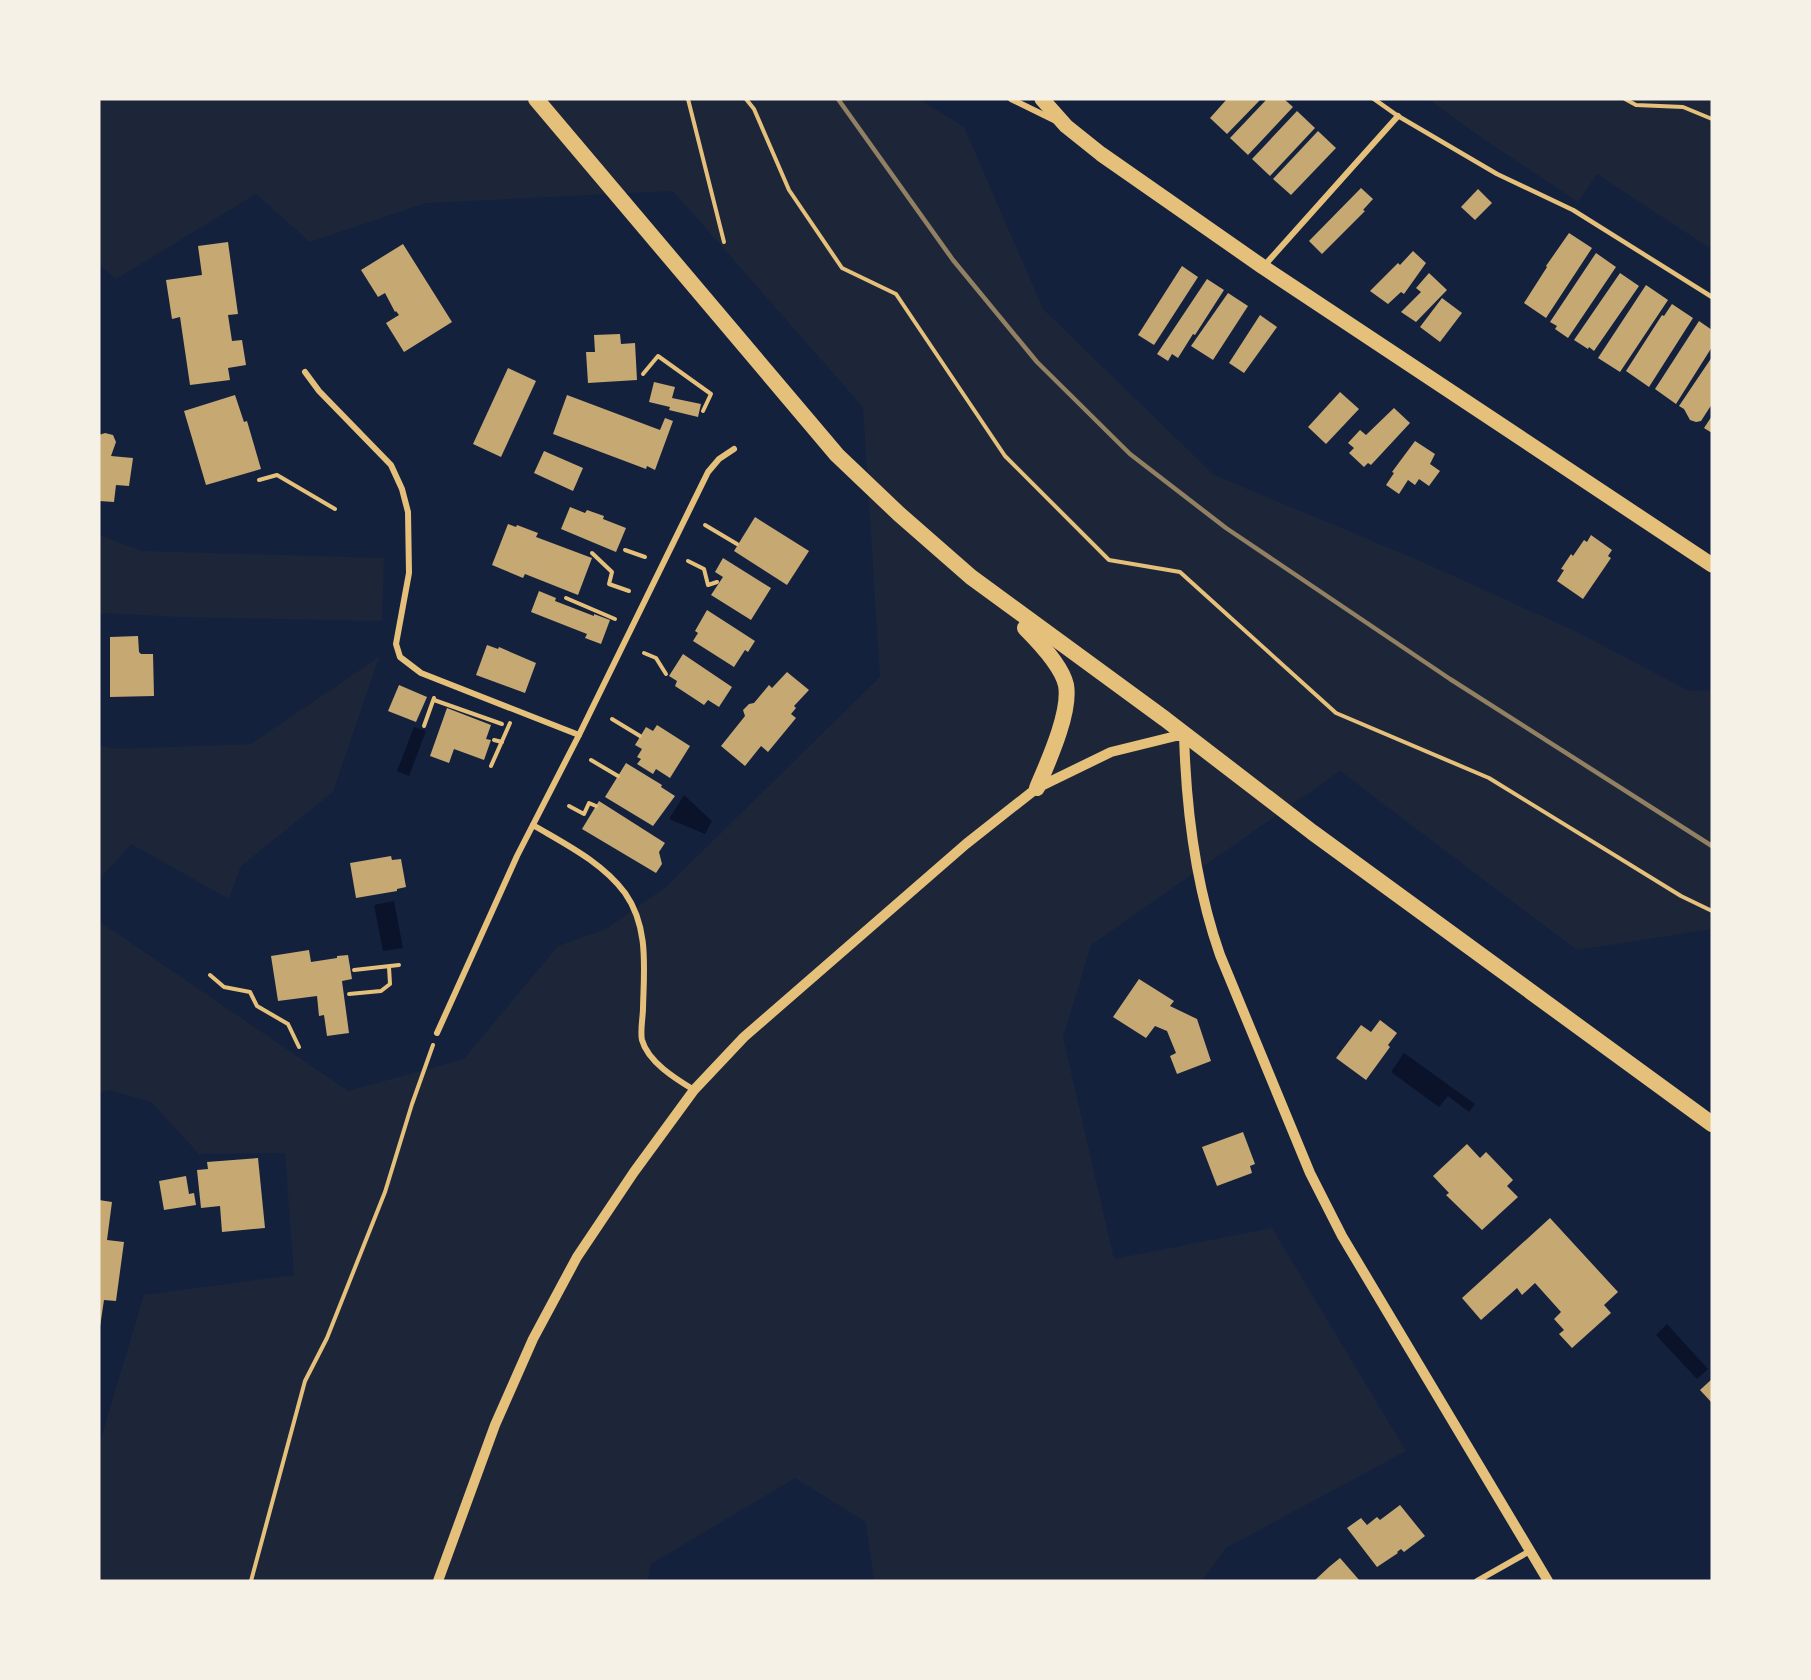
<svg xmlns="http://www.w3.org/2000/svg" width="1811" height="1680" viewBox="0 0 1811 1680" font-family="Rubik,sans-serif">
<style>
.green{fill:#1d2539}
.water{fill:#0b132b}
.building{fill:#c6a872}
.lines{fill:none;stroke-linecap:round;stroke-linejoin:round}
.path{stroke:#e5c07b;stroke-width:4}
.service{stroke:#e5c07b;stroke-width:4.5}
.minor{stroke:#e5c07b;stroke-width:6}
.tertiary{stroke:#e5c07b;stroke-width:10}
.primary{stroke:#e5c07b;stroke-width:15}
.trunk{stroke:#e5c07b;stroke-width:16}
.rail{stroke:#918062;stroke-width:4.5}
</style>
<rect width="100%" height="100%" fill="#14213d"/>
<g class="green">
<path d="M 99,99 L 919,99 L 964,127 L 1043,309 L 1214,475 L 1418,560 L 1577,632 L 1689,691 L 1712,690 L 1712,929 L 1577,950 L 1340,771 L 1091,945 L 1063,1037 L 1114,1259 L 1272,1228 L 1406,1451 L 1226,1548 L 1202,1581 L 874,1581 L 866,1522 L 795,1478 L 651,1564 L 648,1581 L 99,1581 L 99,1445 L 144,1295 L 294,1275 L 285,1153 L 199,1154 L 151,1102 L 110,1090 L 99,1093 L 99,921 L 348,1091 L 464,1059 L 558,946 L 606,929 L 666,887 L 880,677 L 863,407 L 673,191 L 426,203 L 310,242 L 256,194 L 116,279 L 99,265 Z"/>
<path d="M 1428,99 L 1712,99 L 1712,243 L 1708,247 L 1597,174 L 1578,202 L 1485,140 Z"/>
<path d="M 99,535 L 142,551 L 384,558 L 382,621 L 182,617 L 99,613 Z"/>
<path d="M 379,657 L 333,792 L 241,866 L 229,899 L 131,844 L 99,880 L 99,745 L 116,749 L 251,744 Z"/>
</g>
<g class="water">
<path d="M 414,727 L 426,731 L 409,776 L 397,771 Z"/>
<path d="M 684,795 L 712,821 L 705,834 L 669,819 Z"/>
<path d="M 394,901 L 403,948 L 383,951 L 374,905 Z"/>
<path d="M 1404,1053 L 1475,1104 L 1469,1112 L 1448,1096 L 1439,1107 L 1391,1072 Z"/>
<path d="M 1667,1324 L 1708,1369 L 1697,1379 L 1656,1335 Z"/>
</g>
<g class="building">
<path d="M 1227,99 L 1261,99 L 1227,134 L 1210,118 Z"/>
<path d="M 1267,99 L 1284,99 L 1293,107 L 1248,155 L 1230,138 Z"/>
<path d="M 1297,111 L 1315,128 L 1270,176 L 1252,159 Z"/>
<path d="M 1318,131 L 1336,148 L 1291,195 L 1273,179 Z"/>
<path d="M 1361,188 L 1373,199 L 1363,210 L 1365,211 L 1322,254 L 1309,241 Z"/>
<path d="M 1478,189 L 1492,203 L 1475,220 L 1461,207 Z"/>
<path d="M 1569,233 L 1592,248 L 1546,318 L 1524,303 L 1547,267 L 1546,266 Z"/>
<path d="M 228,242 L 238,314 L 228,315 L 232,341 L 242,340 L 246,365 L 228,368 L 230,380 L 190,385 L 180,317 L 172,319 L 166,280 L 202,275 L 198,246 Z"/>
<path d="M 403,244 L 452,322 L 404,352 L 386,323 L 399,315 L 396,311 L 395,312 L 385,293 L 378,297 L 361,270 Z"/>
<path d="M 1413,251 L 1426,263 L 1404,294 L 1401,292 L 1388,304 L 1370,291 L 1398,263 L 1400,265 Z"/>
<path d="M 1596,253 L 1616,267 L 1568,338 L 1555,329 L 1557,326 L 1550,322 Z"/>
<path d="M 1182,266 L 1198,277 L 1154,345 L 1138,335 Z"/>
<path d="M 1429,273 L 1447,290 L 1416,322 L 1401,312 L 1421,292 L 1416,288 Z"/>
<path d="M 1620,273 L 1639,286 L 1594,351 L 1589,347 L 1588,349 L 1574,340 Z"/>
<path d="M 1207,279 L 1224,290 L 1195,335 L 1193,334 L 1178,358 L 1172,354 L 1168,361 L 1157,354 Z"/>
<path d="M 1646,285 L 1668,300 L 1620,372 L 1598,358 Z"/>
<path d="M 1228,293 L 1248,306 L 1213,360 L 1191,346 Z"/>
<path d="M 1442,298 L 1462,313 L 1440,342 L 1420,327 Z"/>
<path d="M 1672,304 L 1693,318 L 1649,387 L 1626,371 L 1662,315 L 1664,316 Z"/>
<path d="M 1260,315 L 1277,327 L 1244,373 L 1229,363 Z"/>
<path d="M 1699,321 L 1712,330 L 1712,347 L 1676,404 L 1655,389 Z"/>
<path d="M 620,334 L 621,344 L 635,343 L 637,380 L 588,383 L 586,352 L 595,352 L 594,335 Z"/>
<path d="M 1712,357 L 1712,404 L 1701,421 L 1696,422 L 1690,420 L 1684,409 L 1679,406 Z"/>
<path d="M 508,368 L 536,381 L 501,457 L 473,444 Z"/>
<path d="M 654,382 L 675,387 L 672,398 L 701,404 L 698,417 L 669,410 L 670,407 L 649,402 Z"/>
<path d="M 1340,392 L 1359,409 L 1326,444 L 1308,427 Z"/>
<path d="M 235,395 L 244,422 L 247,421 L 261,469 L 206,485 L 184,411 Z"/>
<path d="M 567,395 L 660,430 L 665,418 L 673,421 L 655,470 L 647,466 L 646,469 L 553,434 Z"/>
<path d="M 1394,408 L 1410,423 L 1371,465 L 1368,463 L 1364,467 L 1349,453 L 1354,448 L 1348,443 L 1360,430 L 1366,435 Z"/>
<path d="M 1712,416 L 1712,433 L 1704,428 Z"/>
<path d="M 105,433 L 113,435 L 116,442 L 111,456 L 133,458 L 129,486 L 116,485 L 114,502 L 99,501 L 99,435 Z"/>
<path d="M 1415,441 L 1435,454 L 1430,464 L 1440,471 L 1429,486 L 1419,479 L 1415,485 L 1408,480 L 1399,494 L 1386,485 L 1394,473 L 1392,472 Z"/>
<path d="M 544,451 L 583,468 L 573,491 L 534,473 Z"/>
<path d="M 570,507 L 585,513 L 587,510 L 604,516 L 603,519 L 626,528 L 616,552 L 561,529 Z"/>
<path d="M 755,517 L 809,551 L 787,585 L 734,551 Z"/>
<path d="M 508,524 L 516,527 L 517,525 L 538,533 L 536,537 L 592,558 L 578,595 L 525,574 L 523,578 L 492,565 Z"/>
<path d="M 1591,535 L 1612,550 L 1608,556 L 1611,558 L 1583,599 L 1557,581 L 1564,570 L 1561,569 L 1571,554 L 1573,556 L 1584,540 L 1587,542 Z"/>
<path d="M 723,558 L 771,588 L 751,620 L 711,595 L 723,577 L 715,572 Z"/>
<path d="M 539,591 L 556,598 L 555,601 L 594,616 L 594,614 L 610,620 L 601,644 L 585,638 L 587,634 L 531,612 Z"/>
<path d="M 707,610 L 755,641 L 748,652 L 745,650 L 734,667 L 693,641 L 698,633 L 695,631 Z"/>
<path d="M 138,636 L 139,652 L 141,654 L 153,654 L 154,696 L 110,697 L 110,637 Z"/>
<path d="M 487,645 L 498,649 L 499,647 L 536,663 L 525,693 L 476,675 Z"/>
<path d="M 683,654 L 732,687 L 719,707 L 708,700 L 704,705 L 675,686 L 677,681 L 669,676 Z"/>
<path d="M 787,672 L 809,690 L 794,706 L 796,708 L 791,714 L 796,718 L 768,752 L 761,746 L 745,766 L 721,746 L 745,716 L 743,710 L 749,704 L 754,703 L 769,685 L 772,688 Z"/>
<path d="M 399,685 L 427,697 L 416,722 L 388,711 Z"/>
<path d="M 447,708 L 491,725 L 486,739 L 491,740 L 484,760 L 454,749 L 449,763 L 430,756 Z"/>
<path d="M 657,725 L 690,746 L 670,778 L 656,769 L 653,774 L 637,764 L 641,759 L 637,757 L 642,749 L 635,745 L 646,727 L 653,731 Z"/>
<path d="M 626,763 L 662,785 L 661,787 L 675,796 L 653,826 L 605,797 Z"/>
<path d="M 599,801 L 665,843 L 659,852 L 662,864 L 656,873 L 582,829 Z"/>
<path d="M 391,856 L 392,860 L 401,859 L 406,887 L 397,889 L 397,891 L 356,898 L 350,863 Z"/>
<path d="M 309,950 L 311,962 L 337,958 L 337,956 L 348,955 L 352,979 L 342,981 L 349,1033 L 327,1036 L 324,1015 L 319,1016 L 317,996 L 278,1001 L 271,956 Z"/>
<path d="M 1139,979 L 1174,1001 L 1170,1006 L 1197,1019 L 1211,1061 L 1177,1074 L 1170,1056 L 1176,1053 L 1167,1031 L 1155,1026 L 1146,1038 L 1113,1017 Z"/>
<path d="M 1380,1020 L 1397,1033 L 1388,1045 L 1390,1047 L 1366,1080 L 1336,1058 L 1361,1025 L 1371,1032 Z"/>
<path d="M 1243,1132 L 1255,1164 L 1250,1166 L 1252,1173 L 1217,1186 L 1202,1147 Z"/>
<path d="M 1467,1144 L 1480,1158 L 1486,1152 L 1490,1156 L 1513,1180 L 1507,1186 L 1518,1197 L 1482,1230 L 1446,1195 L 1449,1193 L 1433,1176 Z"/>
<path d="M 258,1158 L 265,1228 L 222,1232 L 220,1206 L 201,1208 L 197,1170 L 208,1169 L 207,1162 Z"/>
<path d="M 186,1176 L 189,1194 L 194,1193 L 196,1205 L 164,1210 L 159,1181 Z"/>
<path d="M 99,1200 L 112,1202 L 107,1240 L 124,1242 L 116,1301 L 104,1300 L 100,1327 Z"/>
<path d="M 1550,1218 L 1618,1292 L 1604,1305 L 1611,1313 L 1572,1348 L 1559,1334 L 1564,1330 L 1554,1319 L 1561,1312 L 1535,1283 L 1522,1295 L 1517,1288 L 1481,1320 L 1462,1298 Z"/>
<path d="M 1712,1379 L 1712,1403 L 1700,1390 Z"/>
<path d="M 1400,1505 L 1425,1536 L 1404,1552 L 1401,1549 L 1397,1552 L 1398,1553 L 1377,1567 L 1347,1528 L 1361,1518 L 1367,1525 L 1377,1517 L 1380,1520 Z"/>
<path d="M 1340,1558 L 1360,1581 L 1314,1581 L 1329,1567 Z"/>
</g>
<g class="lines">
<g class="path">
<path d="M 688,99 L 724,242"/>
<path d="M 746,99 L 754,109 L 789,190 L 842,268 L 896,294 L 1005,456 L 1109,560 L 1180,572 L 1336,713 L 1489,778 L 1681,896 L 1712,911"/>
<path d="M 1625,99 L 1636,105 L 1683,107 L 1712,119"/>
<path d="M 643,374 L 658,356 L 711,394 L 703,411"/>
<path d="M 259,480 L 277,475 L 335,509"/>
<path d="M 705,525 L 737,544"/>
<path d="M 625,550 L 645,557"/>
<path d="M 592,553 L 612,572 L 609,584 L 629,591"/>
<path d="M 688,561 L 704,569 L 708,585 L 717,582"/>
<path d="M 566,598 L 615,619"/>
<path d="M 644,653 L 656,658 L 666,674"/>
<path d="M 434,700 L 502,724"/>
<path d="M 612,719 L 640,736"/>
<path d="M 424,726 L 434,698"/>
<path d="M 494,740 L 502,742"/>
<path d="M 591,760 L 618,776"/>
<path d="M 491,766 L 510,723"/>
<path d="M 569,806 L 584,814 L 589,803 L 596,806"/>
<path d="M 354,970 L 399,965"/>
<path d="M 210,975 L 224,987 L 250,992 L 257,1006 L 288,1024 L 299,1047"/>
<path d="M 349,994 L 381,991 L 390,984 L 389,967"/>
<path d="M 251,1581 L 305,1381 L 327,1338 L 385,1192 L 412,1104 L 433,1045"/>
</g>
<path class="service" d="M 1374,99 L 1398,116 L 1497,174 L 1573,210 L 1712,297"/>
<g class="minor">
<path d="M 1011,99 L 1054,120"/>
<path d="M 1263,267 L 1398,116"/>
<path d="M 305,372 L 319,391 L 391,465 L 402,489 L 408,512 L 409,573 L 396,644 L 400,657 L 421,673 L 579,735"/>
<path d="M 533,825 C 565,844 602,862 625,893 C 649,927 644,968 643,1008 C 643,1017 640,1031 642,1040 C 648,1062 676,1079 694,1090"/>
<path d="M 437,1033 L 517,856 L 579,735 L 708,472 L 719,459 L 734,449"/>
<path d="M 1477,1581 L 1530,1551"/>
</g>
<path class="tertiary" d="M 438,1581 L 495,1425 L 533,1339 L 577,1257 L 634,1172 L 694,1090 L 744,1037 L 966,844 L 1037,788 L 1111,752 L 1184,734 C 1186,808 1195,884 1220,955 L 1310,1173 L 1342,1236 L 1548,1581"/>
<path class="primary" d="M 1042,99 L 1066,126 L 1101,154 L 1263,267 L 1712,565"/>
<g class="trunk">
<path d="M 536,99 L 837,455 L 899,514 L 971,577 L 1165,719 L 1312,832 L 1712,1124"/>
<path d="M 1025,628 C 1038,641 1062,667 1066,685 C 1071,712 1048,762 1037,788"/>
</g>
<path class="rail" d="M 838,99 L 953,260 L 1037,362 L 1130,454 L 1226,528 L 1450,679 L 1712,846"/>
</g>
<rect width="1811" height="1680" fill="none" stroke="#f6f1e7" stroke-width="201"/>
</svg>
